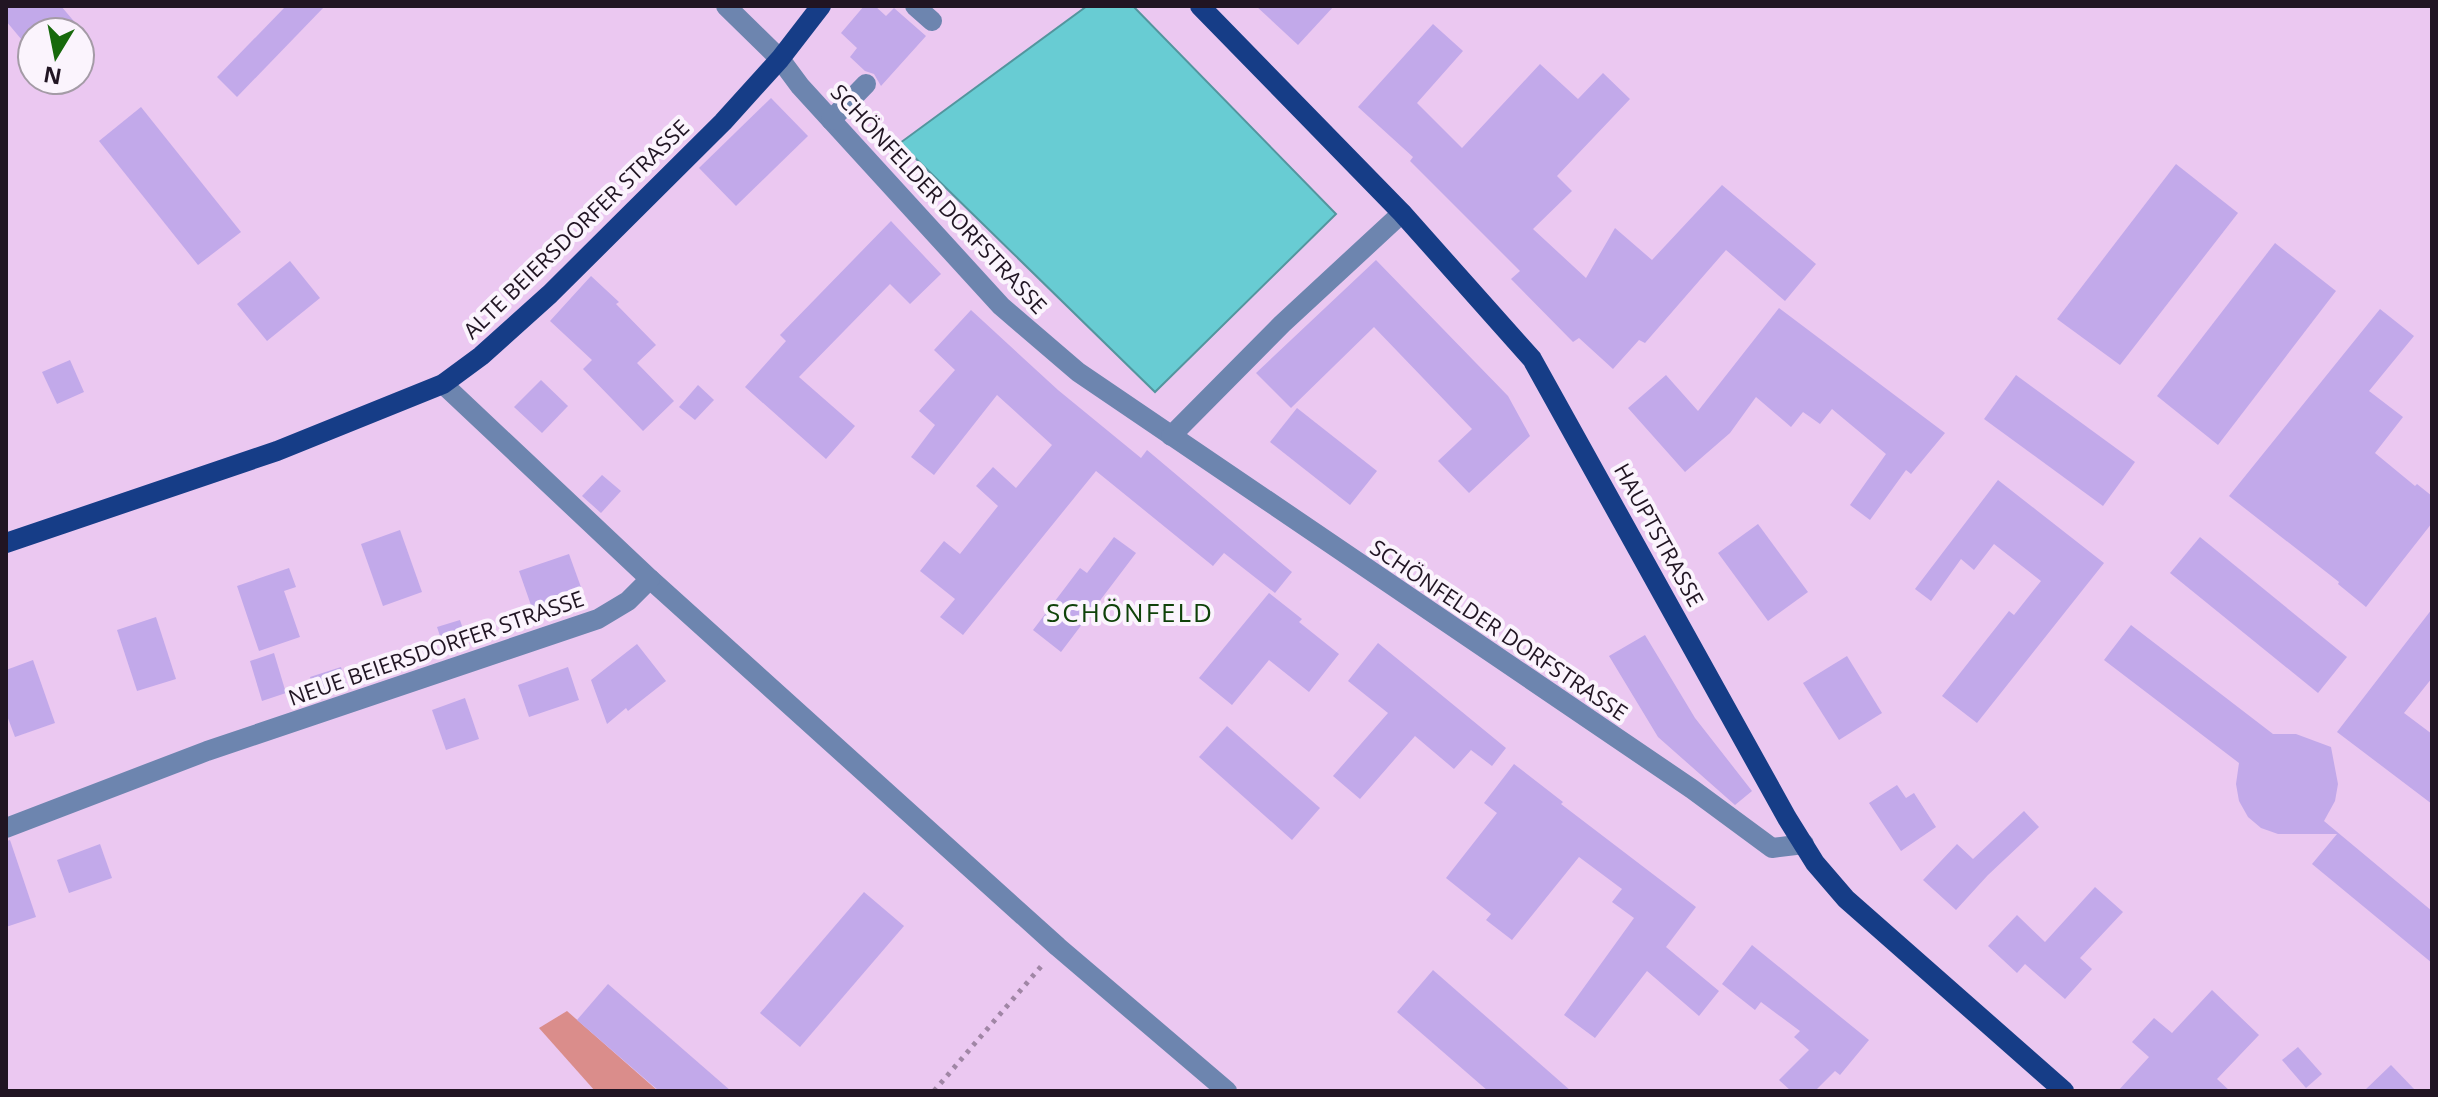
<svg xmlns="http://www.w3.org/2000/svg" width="2438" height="1097" viewBox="0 0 2438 1097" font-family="'Open Sans',sans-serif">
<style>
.forest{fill:#da8d8b}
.water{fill:#68ccd3;stroke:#53959e;stroke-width:2}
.building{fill:#c2a9ea}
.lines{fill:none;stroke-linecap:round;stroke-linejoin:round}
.path{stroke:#a086a5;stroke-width:5;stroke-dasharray:4 6;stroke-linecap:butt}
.minor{stroke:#6d85af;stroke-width:20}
.major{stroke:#163d87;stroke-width:20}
.labels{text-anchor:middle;stroke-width:8;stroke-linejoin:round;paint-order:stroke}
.street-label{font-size:22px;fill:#211523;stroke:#fbf4fd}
.quarter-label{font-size:26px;letter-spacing:2px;fill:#0f4209;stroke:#fbf4fd}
</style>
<rect width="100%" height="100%" fill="#ebc8f1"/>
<path class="forest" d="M 567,1011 L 658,1091 L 595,1091 L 539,1028 Z"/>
<path class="water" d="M 1087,6 L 1133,6 L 1336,214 L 1155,392 L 900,143 Z"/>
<g class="building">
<path d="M 6,6 L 61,6 L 83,32 L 32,32 L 32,52 L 6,21 Z"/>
<path d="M 286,6 L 325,6 L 237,97 L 217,77 Z"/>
<path d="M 864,6 L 875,6 L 886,16 L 894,8 L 926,36 L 881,86 L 874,74 L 865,71 L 850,57 L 857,48 L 841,33 Z"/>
<path d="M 1256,6 L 1334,6 L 1298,45 Z"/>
<path d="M 1433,24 L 1463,51 L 1417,103 L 1462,148 L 1540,64 L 1578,99 L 1603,73 L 1630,99 L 1557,176 L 1572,191 L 1533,229 L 1586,278 L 1615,228 L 1652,260 L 1722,185 L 1816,264 L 1785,301 L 1726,250 L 1645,343 L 1639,340 L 1613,369 L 1579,338 L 1573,342 L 1511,279 L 1520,271 L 1410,161 L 1413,157 L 1358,107 Z"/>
<path d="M 771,98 L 808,136 L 736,206 L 699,168 Z"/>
<path d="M 141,107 L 241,232 L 198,265 L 99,141 Z"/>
<path d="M 2176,164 L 2238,213 L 2120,365 L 2057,319 Z"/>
<path d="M 891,221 L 941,274 L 910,304 L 890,284 L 799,377 L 855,426 L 826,459 L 745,387 L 786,341 L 780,335 Z"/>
<path d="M 2275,243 L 2336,291 L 2218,445 L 2157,396 Z"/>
<path d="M 1376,260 L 1508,396 L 1530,436 L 1469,493 L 1438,461 L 1472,429 L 1374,327 L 1291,408 L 1256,373 Z"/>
<path d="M 290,261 L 320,298 L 267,341 L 237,304 Z"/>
<path d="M 591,276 L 619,302 L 616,304 L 656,345 L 637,363 L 674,401 L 643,431 L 583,369 L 592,360 L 550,321 Z"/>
<path d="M 1779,308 L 1945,433 L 1911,474 L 1906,470 L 1870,520 L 1850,505 L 1886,454 L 1832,409 L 1820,424 L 1803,412 L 1791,427 L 1756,397 L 1730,433 L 1685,472 L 1628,408 L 1666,375 L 1698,411 Z"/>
<path d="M 2380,309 L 2414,336 L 2369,391 L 2403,417 L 2375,453 L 2415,486 L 2417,484 L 2432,496 L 2432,523 L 2366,607 L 2338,584 L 2339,582 L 2229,496 Z"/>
<path d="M 971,310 L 1058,390 L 1141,458 L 1147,450 L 1292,572 L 1275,593 L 1224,553 L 1213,566 L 1096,471 L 963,635 L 940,617 L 955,599 L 920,571 L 944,541 L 960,554 L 998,506 L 976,486 L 993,467 L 1016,488 L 1052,445 L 997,395 L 934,475 L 911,457 L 935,425 L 919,411 L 955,370 L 934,350 Z"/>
<path d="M 70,360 L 84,392 L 57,404 L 42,372 Z"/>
<path d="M 2016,375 L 2135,462 L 2103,506 L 1984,419 Z"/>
<path d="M 541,380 L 568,406 L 542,433 L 514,407 Z"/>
<path d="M 698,385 L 714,400 L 695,420 L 679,407 Z"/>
<path d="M 1297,408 L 1377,471 L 1350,505 L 1270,442 Z"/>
<path d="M 602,475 L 621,491 L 601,513 L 582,496 Z"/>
<path d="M 1998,480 L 2104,563 L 1977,723 L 1942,696 L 2009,611 L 2014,615 L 2041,581 L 1994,544 L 1974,570 L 1961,559 L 1931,601 L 1915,589 Z"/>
<path d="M 1758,524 L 1808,592 L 1768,621 L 1718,553 Z"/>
<path d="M 400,530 L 422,592 L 383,606 L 361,544 Z"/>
<path d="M 1114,537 L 1136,553 L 1061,652 L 1033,630 L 1080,568 L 1087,573 Z"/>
<path d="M 2200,537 L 2347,657 L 2318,693 L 2170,573 Z"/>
<path d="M 569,554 L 582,590 L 532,608 L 519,571 Z"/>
<path d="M 289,568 L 296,587 L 284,591 L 300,637 L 259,651 L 237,586 Z"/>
<path d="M 1269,593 L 1302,619 L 1299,622 L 1339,654 L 1309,692 L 1269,660 L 1232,705 L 1199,678 Z"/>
<path d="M 2432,609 L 2432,678 L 2404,713 L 2432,734 L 2432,804 L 2337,732 Z"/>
<path d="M 156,617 L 176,679 L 137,691 L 117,630 Z"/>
<path d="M 460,620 L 467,641 L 444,648 L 437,627 Z"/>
<path d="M 2131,625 L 2273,734 L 2296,734 L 2331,747 L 2338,784 L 2335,801 L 2324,821 L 2432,911 L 2432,963 L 2312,864 L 2337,834 L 2278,834 L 2261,828 L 2248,817 L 2239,801 L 2236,784 L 2239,763 L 2104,660 Z"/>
<path d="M 1645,635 L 1695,718 L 1752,791 L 1735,805 L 1658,737 L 1609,656 Z"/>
<path d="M 1378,643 L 1506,748 L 1492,766 L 1471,750 L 1454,769 L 1415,736 L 1360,799 L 1333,776 L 1388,713 L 1348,681 Z"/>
<path d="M 637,644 L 666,681 L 628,711 L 626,708 L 607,724 L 591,680 Z"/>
<path d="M 274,653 L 286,693 L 262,701 L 250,661 Z"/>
<path d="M 1847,656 L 1882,713 L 1839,740 L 1803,683 Z"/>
<path d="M 33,660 L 55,723 L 15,737 L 6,713 L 6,670 Z"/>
<path d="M 341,667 L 348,688 L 316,698 L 310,677 Z"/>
<path d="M 568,667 L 579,700 L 529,717 L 518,685 Z"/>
<path d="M 465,698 L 479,739 L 446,750 L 432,710 Z"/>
<path d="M 1227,726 L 1320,808 L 1292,840 L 1199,757 Z"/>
<path d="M 1514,764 L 1563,802 L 1561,804 L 1696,907 L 1666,947 L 1719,991 L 1699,1016 L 1647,971 L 1595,1038 L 1564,1015 L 1634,918 L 1612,902 L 1622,889 L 1579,857 L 1512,940 L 1486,920 L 1491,914 L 1446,878 L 1497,813 L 1484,803 Z"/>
<path d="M 1897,785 L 1906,798 L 1914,793 L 1936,827 L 1901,851 L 1869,803 Z"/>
<path d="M 2024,811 L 2039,827 L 1988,875 L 1956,910 L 1923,880 L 1957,844 L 1973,859 Z"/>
<path d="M 10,840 L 36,917 L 6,927 L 6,841 Z"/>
<path d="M 100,844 L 112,878 L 69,893 L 57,860 Z"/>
<path d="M 2095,887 L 2123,912 L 2080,958 L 2092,969 L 2065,999 L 2025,964 L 2017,973 L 1988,946 L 2017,915 L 2045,942 Z"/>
<path d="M 864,892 L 904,926 L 800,1047 L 760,1013 Z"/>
<path d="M 1752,945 L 1869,1040 L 1840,1075 L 1835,1071 L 1815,1091 L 1791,1091 L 1779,1080 L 1809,1050 L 1794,1037 L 1800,1031 L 1761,1002 L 1755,1010 L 1722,984 Z"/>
<path d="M 1433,970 L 1571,1091 L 1488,1091 L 1397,1012 Z"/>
<path d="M 608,984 L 731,1091 L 659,1091 L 577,1020 Z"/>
<path d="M 2212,990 L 2259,1035 L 2217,1079 L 2230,1091 L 2118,1091 L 2149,1057 L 2132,1042 L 2154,1018 L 2172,1033 Z"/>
<path d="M 2298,1047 L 2322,1074 L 2306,1088 L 2282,1060 Z"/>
<path d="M 2391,1065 L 2416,1091 L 2364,1091 Z"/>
</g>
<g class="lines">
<path class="path" d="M 934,1091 L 1044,963"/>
<g class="minor">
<path d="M 726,6 L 780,59 L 800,86 L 1001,306 L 1078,372 L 1692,789 L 1772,848 L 1804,844"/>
<path d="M 915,6 L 932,21"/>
<path d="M 831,120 L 866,84"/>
<path d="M 1171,436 L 1282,324 L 1402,213"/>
<path d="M 650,579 L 1058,947 L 1227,1091"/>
<path d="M 6,828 L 207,751 L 598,619 L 628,601 L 650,579 L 443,384"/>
</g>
<g class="major">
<path d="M 1200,6 L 1402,213 L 1532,359 L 1787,818 L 1815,863 L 1846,899 L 2064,1091"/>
<path d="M 6,543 L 277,451 L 443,384 L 481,356 L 550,294 L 723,122 L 780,59 L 821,6"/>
</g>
</g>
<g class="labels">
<g class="street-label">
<text transform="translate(939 199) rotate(47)" y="8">SCHÖNFELDER DORFSTRASSE</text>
<text transform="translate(576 229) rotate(-44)" y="8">ALTE BEIERSDORFER STRASSE</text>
<text transform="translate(1659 535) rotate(61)" y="8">HAUPTSTRASSE</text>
<text transform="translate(1499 630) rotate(34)" y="8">SCHÖNFELDER DORFSTRASSE</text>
<text transform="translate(436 648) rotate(-19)" y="8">NEUE BEIERSDORFER STRASSE</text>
</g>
<g class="quarter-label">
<text x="1130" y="622">SCHÖNFELD</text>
</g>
</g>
<rect width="2438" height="1097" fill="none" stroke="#211523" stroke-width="16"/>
<g transform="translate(56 56) rotate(190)"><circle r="38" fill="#fbf4fd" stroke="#a49ba6" stroke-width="2"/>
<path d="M0-6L14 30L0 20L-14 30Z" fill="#17690c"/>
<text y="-12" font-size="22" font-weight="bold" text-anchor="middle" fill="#211523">N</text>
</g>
</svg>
